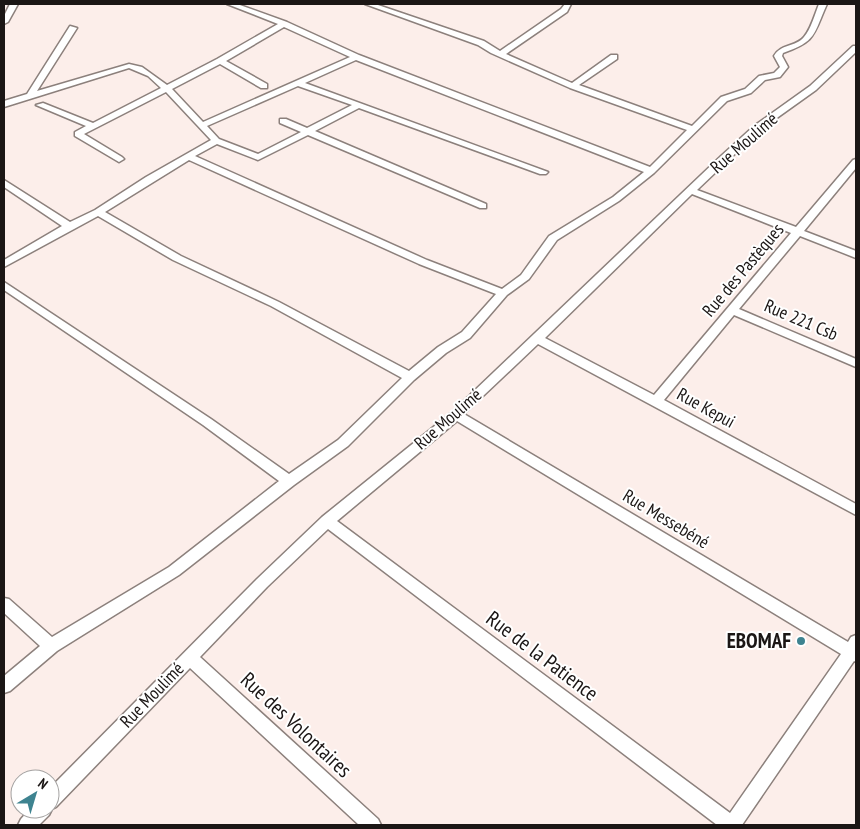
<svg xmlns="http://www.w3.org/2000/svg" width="860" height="829" viewBox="0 0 860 829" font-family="'PT Sans Narrow',sans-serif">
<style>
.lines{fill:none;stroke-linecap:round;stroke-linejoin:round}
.minor-casing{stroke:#8c807c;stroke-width:3}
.minor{fill:#fff;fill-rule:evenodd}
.poi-dot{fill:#3e8390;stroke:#fff;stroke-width:2}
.labels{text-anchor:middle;stroke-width:4;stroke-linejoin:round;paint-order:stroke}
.street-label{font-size:18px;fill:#1b1615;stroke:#fff}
.near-poi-label{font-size:21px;font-weight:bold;fill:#1b1615;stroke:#fff;text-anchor:end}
.near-street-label{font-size:21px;fill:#1b1615;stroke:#fff}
</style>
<rect width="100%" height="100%" fill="#fceeea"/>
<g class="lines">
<defs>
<g id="minor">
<path d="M 10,4 L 18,4 L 8,22 L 4,24 L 4,16 Z"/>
<path d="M 227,4 L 237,4 L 287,22 L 359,55 L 650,167 L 687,130 L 570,88 L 491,53 L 478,45 L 365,4 L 375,4 L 484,41 L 500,51 L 561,9 L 565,4 L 571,4 L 567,12 L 506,54 L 572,83 L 611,55 L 617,55 L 617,59 L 579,85 L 692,126 L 721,97 L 745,89 L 759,76 L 774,73 L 780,67 L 774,56 C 780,44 796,47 804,37 C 811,29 815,14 819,4 L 827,4 C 813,35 817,41 783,53 L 782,56 L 788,67 L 780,77 L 765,80 L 751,93 L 727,101 L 654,173 L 619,201 L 557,240 L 529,279 L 507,295 L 470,338 L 446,353 L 414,380 L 348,446 L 294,485 L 179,575 L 57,651 L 10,691 L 4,693 L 4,676 L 40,646 L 4,613 L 4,598 L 9,599 L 52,637 L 169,567 L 279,481 L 203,425 L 4,290 L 4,282 L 211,419 L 289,474 L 338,440 L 402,378 L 271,306 L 173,260 L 98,216 L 4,267 L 4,260 L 62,226 L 4,187 L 4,180 L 70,222 L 95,210 L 146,177 L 211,140 L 166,92 L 84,134 L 122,157 L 124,159 L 119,162 L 75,136 L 75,132 L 86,126 L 36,105 L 43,103 L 93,123 L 161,88 L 148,76 L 129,68 L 4,107 L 4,101 L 27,94 L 70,26 L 77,28 L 37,91 L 129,64 L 142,67 L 167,85 L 217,59 L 278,24 ZM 284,27 L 350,57 L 203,122 L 172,89 L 220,64 L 261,88 L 267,88 L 267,84 L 226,61 ZM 356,60 L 644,172 L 613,197 L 549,236 L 521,275 L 502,289 L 427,260 L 195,156 L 217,144 L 258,160 L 308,135 L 480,208 L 486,208 L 486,204 L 315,131 L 359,108 L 540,174 L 546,174 L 548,172 L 305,83 ZM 298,86 L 352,105 L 307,128 L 286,119 L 280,119 L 280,123 L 301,132 L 258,154 L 219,139 L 207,126 ZM 189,160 L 419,264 L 496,294 L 462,332 L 438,347 L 409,371 L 279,302 L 181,256 L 105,212 Z"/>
<path d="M 853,46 L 856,46 L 856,52 L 816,90 L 760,130 L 697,190 L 796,227 L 853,160 L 856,159 L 856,168 L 804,231 L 856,251 L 856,258 L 800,236 L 739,309 L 856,359 L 856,367 L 734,315 L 664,400 L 856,504 L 856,515 L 538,344 L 464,414 L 848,642 L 851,637 L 856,635 L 856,662 L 854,661 L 742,825 L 717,825 L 328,529 L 267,587 L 200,657 L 378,819 L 381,825 L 359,825 L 190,668 L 56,807 L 52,809 L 49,815 L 39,825 L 18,825 L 21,819 L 30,809 L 50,809 L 50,788 L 257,579 L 322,517 L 452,412 L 721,156 L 754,126 L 810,86 ZM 692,194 L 791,233 L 654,395 L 545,338 ZM 457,421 L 841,654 L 730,813 L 337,521 Z"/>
</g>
</defs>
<use href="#minor" class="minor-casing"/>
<use href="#minor" class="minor"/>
</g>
<circle class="poi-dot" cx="801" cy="641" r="5"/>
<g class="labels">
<g class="street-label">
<text transform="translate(744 143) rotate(-41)" y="6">Rue Moulimé</text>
<text transform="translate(743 270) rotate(-50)" y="6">Rue des Pastèques</text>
<text transform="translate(801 320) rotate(23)" y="6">Rue 221 Csb</text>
<text transform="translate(706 408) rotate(29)" y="6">Rue Kepui</text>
<text transform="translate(448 419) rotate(-41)" y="6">Rue Moulimé</text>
<text transform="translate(666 519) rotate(31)" y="6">Rue Messebéné</text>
<text transform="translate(152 695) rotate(-46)" y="6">Rue Moulimé</text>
</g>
<g class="near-poi-label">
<text x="791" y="648">EBOMAF</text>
</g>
<g class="near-street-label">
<text transform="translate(542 656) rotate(37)" y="7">Rue de la Patience</text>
<text transform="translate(296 725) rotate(43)" y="7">Rue des Volontaires</text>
</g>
</g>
<rect width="860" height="829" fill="none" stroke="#1b1615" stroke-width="10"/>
<g transform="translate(35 794) rotate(38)"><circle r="24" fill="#ffffff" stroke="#a4a2a1"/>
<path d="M0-4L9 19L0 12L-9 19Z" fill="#3e8390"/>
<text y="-8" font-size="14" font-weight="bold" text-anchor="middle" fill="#1b1615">N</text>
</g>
</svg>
